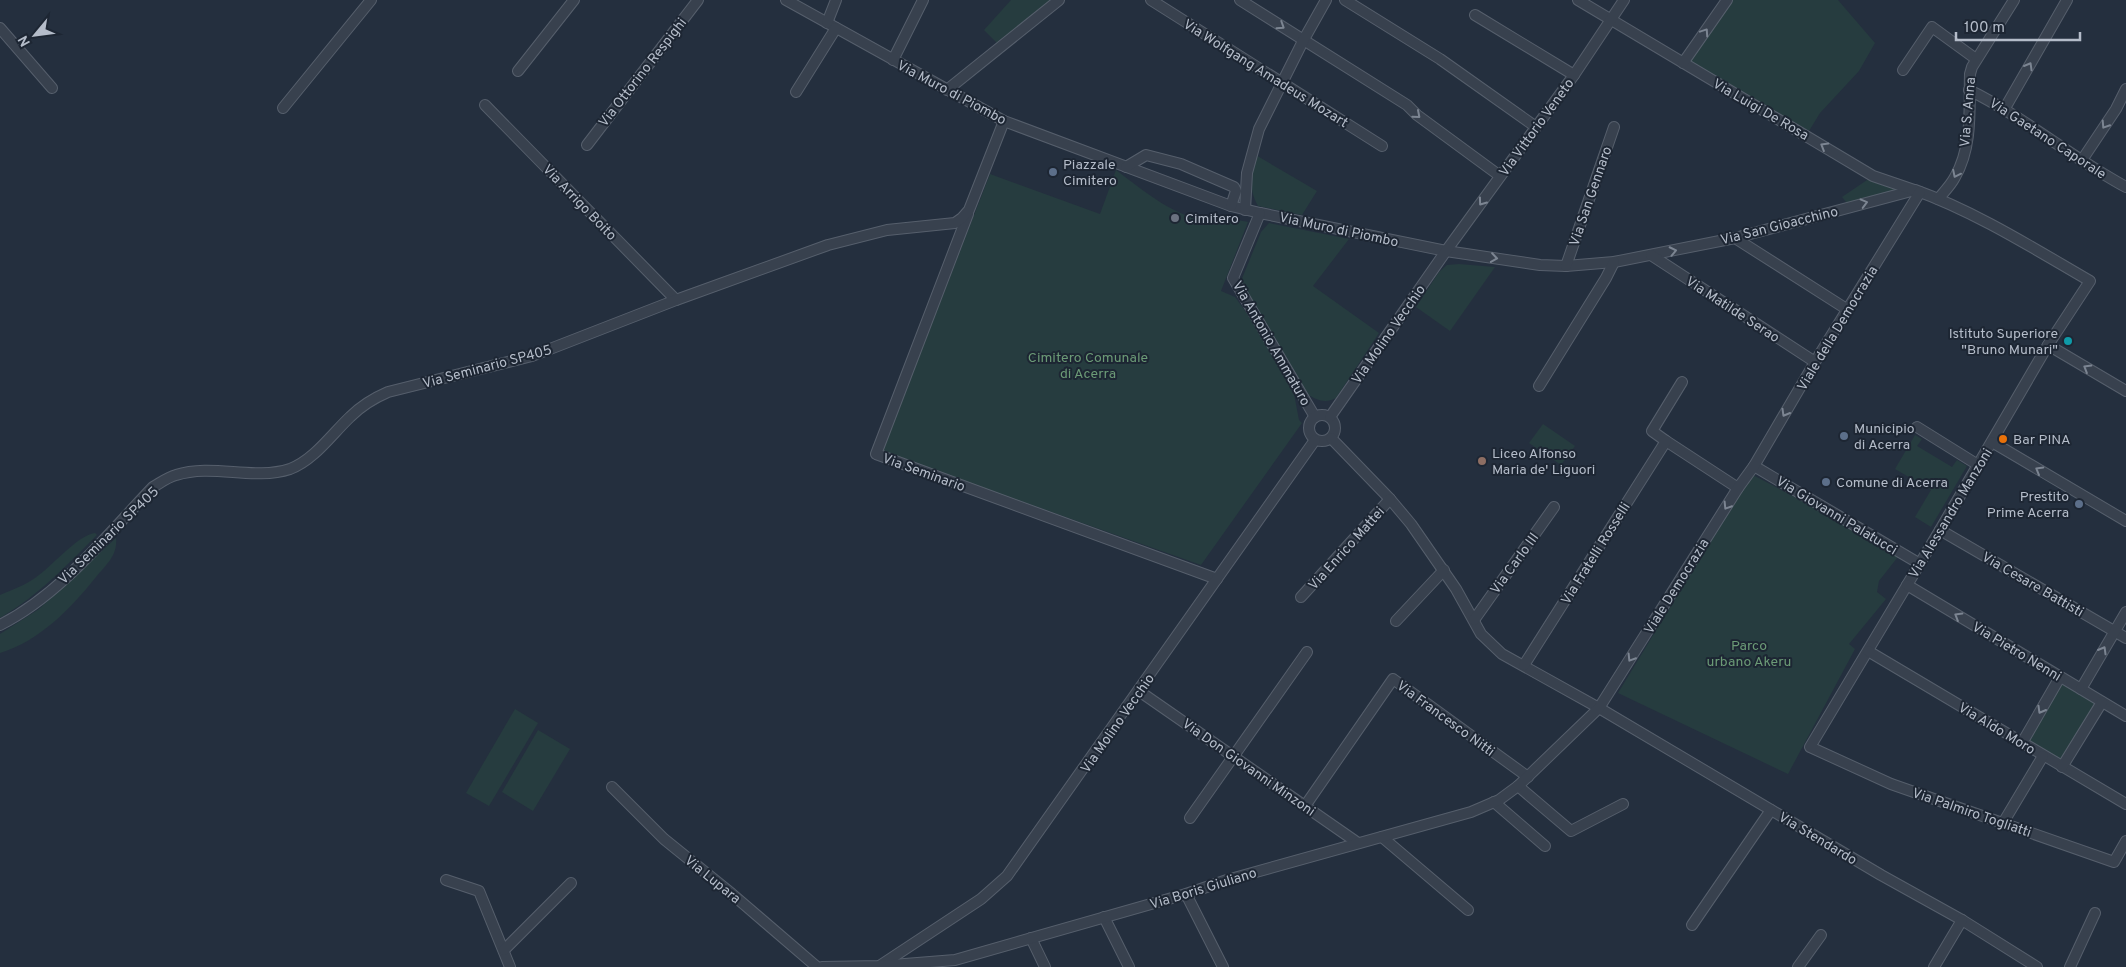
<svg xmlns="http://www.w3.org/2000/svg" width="2126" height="967" viewBox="0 0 2126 967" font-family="Overpass,sans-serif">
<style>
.green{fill:#263c3f}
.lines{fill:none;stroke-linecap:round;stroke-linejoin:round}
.minor-casing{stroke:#565f6c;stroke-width:12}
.minor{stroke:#38414e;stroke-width:10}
.oneway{stroke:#7c8592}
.service-dot{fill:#5c6f8a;stroke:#1d2633;stroke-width:2}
.worship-dot{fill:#6b7280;stroke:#1d2633;stroke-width:2}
.culture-dot{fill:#0f9aa8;stroke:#1d2633;stroke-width:2}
.food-dot{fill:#e8710a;stroke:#1d2633;stroke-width:2}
.education-dot{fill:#8d6e63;stroke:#1d2633;stroke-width:2}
.labels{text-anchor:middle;stroke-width:4;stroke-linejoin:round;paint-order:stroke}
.street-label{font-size:14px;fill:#b4bcc9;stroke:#1d2633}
.poi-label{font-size:14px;fill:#b4bcc9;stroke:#1d2633;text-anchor:start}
.park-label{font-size:14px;fill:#6b9a76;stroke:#1d2633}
</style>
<rect width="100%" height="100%" fill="#242f3e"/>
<g class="green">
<path d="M 1011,0 L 1052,0 L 998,44 L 984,30 Z"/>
<path d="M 1733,0 L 1838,0 L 1875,43 L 1859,71 L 1820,113 L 1809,131 L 1691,61 Z"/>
<path d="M 1254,154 L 1317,191 L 1302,215 L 1258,206 C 1248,188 1251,174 1254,154 Z"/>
<path d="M 1116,170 C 1144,191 1176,219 1212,221 C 1225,222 1235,218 1248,222 L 1221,291 L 1235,297 L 1256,326 L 1294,394 L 1299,420 L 1302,423 L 1201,565 L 882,452 L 990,174 L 1100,214 Z"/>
<path d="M 1873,176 L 1915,190 L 1850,207 L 1842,197 Z"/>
<path d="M 1269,223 L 1349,239 L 1313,286 L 1379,333 L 1336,398 C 1325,404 1317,400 1307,394 L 1241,281 L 1261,232 Z"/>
<path d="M 1459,264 L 1495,267 L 1450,331 L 1416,307 L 1439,272 L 1447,265 Z"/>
<path d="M 1543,424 L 1575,446 L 1561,465 L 1529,443 Z"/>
<path d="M 1915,435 L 1922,439 L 1917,446 L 1952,467 L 1957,460 L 1967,466 L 1931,527 L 1915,517 L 1931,490 L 1895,469 Z"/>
<path d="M 1751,474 L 1901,553 L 1879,581 L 1877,592 L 1886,599 L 1849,644 L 1855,649 L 1788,774 L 1618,693 Z"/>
<path d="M 95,533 L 97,535 C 66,566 39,595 0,618 L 0,595 C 12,590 25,585 35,578 C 53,566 76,536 95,533 Z"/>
<path d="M 116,538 C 118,555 106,565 96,577 C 71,608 40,641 0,653 L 0,634 L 39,609 Z"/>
<path d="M 2061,683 L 2095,703 L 2061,763 L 2026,743 Z"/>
<path d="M 515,709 L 538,723 L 489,806 L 466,793 Z"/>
<path d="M 538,730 L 570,749 L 533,811 L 502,792 Z"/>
</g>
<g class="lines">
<defs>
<g id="minor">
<path d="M 786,0 L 1004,121 L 1231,206 L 1260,213 L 1446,251 L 1540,265 L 1566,266 L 1614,262 L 1735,238 L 1915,190 C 1976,212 2033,248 2090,281 L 2048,345 L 1940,530 L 1810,747 L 1891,784 L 2114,862 L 2126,841"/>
<path d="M 1151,0 L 1382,146"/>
<path d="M 1240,0 L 1407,105 L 1417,115 L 1500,176"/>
<path d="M 1345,0 L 1440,59 L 1536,127"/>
<path d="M 1578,0 L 1873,176 L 1914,190"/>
<path d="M 1475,15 L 1574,75"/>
<path d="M 827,23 L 836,0"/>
<path d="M 0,28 L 52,88"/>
<path d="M 893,60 L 923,0"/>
<path d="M 1683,63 L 1727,0"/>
<path d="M 1903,70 L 1932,27 L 1976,59"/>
<path d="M 518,71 L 574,0"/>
<path d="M 947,90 L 1059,0"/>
<path d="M 1969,90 C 2024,117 2072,158 2126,187"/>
<path d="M 796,92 L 836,28"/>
<path d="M 485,105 L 676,300"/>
<path d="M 283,108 L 371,0"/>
<path d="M 2005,108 L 2067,0"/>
<path d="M 587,145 L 698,0"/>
<path d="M 2082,160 L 2116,109 L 2126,89"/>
<path d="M 1126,167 L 1146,155 L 1181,164 L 1234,187 L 1236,191 L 1231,206"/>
<path d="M 1938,199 C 1944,192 1951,185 1955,177 C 1973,146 1969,108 1970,74 L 1972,67 L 2014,0"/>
<path d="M 1245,210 L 1247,173 L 1259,129 L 1303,41 L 1326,0"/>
<path d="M 1260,213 L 1233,278 L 1315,417"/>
<path d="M 968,214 L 876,454 L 1217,579"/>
<path d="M 1735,238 L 1848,310"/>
<path d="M 1651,255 L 1815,362"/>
<path d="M 1566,266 L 1614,127"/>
<path d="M 2048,345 L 2126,391"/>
<path d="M 1539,386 L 1606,278 L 1614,262"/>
<circle cx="1322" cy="428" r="13"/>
<path d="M 1330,417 L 1446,251 L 1574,75 L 1624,0"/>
<path d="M 1917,427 L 1978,465"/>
<path d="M 1331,438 L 1390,499 L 1411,524 L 1456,589 L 1481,634 L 1502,654 L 1599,708 L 1881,875 L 1962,920 L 2037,967"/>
<path d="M 1666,441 L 1738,488"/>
<path d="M 1992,442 L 2126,521"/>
<path d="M 1754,466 L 1920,564"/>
<path d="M 1940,530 L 2126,638"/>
<path d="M 1907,585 L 2126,716"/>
<path d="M 1301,597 L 1390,499"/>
<path d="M 1474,620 L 1554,507"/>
<path d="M 1396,621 L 1444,570"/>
<path d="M 0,625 C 60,595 107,535 153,487 C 160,483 168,477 176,475 C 213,463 253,481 290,469 C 314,460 332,434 350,417 C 361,406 374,398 388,392 L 532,356 L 676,300 L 828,245 L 887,230 L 955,223 L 962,218 L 969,210 L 1004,121"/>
<path d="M 1868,651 L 2126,804"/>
<path d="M 1524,665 L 1666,441 L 1652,431 L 1682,382"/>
<path d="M 2081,689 L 2126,612"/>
<path d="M 1139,691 L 1358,843"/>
<path d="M 2022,743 L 2060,677"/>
<path d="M 2062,767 L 2102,702"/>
<path d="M 1518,786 L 1571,831 L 1623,804"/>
<path d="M 612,787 L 664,839 L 732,894 L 817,967"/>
<path d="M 1494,802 L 1545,846"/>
<path d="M 1305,806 L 1393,679 L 1528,777"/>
<path d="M 1190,818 L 1307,652"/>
<path d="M 2003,823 L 2043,756"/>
<path d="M 1382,837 L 1468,910"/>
<path d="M 446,880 L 479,891 L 510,967"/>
<path d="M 1186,894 L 1223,967"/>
<path d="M 1104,917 L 1129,967"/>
<path d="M 1692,925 L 1771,810"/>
<path d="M 1031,938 L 1045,967"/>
<path d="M 504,950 L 571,883"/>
<path d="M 881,965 L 981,899 L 1007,876 L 1315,440"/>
<path d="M 822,967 L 880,966 L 955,960 L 1186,894 L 1227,880 L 1471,812 L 1499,800 L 1518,786 L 1599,708 L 1738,488 L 1754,466 L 1815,362 L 1920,192"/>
<path d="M 1798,967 L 1821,935"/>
<path d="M 1934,967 L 1962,920"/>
<path d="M 2070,967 L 2095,913"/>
</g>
</defs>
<use href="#minor" class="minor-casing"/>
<use href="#minor" class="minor"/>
</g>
<defs><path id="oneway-chevron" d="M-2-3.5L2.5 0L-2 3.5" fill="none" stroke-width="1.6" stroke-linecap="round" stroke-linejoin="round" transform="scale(1.25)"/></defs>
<g class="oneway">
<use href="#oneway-chevron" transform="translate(1281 26) rotate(33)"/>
<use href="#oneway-chevron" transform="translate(1705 32) rotate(-56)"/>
<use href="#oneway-chevron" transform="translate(2029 66) rotate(-60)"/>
<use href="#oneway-chevron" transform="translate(1417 115) rotate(41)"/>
<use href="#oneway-chevron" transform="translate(2105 125) rotate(123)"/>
<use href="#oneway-chevron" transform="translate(1824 146) rotate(-149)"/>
<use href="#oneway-chevron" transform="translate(1956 174) rotate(116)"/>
<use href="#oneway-chevron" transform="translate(1482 202) rotate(126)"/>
<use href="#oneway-chevron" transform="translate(1864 203) rotate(-15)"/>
<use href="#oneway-chevron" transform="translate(1673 251) rotate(-12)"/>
<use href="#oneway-chevron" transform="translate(1494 258) rotate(8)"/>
<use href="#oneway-chevron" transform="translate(2087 368) rotate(-149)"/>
<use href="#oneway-chevron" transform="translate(1785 413) rotate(120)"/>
<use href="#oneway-chevron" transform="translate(2039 470) rotate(-150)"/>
<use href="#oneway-chevron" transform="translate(1727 506) rotate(122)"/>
<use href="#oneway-chevron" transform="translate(1958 616) rotate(-149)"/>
<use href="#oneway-chevron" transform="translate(2103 650) rotate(-60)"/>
<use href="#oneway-chevron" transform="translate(1631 658) rotate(122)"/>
<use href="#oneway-chevron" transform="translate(2041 710) rotate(120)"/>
</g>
<g class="service-dot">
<circle cx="1053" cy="172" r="5"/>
<circle cx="1844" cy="436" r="5"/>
<circle cx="1826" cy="482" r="5"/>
<circle cx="2079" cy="504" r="5"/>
</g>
<circle class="worship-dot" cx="1175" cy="218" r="5"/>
<circle class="culture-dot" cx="2068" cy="341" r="5"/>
<circle class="food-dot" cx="2003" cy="439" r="5"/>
<circle class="education-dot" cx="1482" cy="461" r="5"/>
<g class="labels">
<g class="street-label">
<text transform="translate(642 72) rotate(-52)" y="5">Via Ottorino Respighi</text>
<text transform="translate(1266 73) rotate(32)" y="5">Via Wolfgang Amadeus Mozart</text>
<text transform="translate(952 92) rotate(28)" y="5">Via Muro di Piombo</text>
<text transform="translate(1761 109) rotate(30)" y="5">Via Luigi De Rosa</text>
<text transform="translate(1967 112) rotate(-85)" y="5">Via S. Anna</text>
<text transform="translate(1536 127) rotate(-54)" y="5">Via Vittorio Veneto</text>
<text transform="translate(2048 138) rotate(33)" y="5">Via Gaetano Caporale</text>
<text transform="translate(1590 196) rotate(-71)" y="5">Via San Gennaro</text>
<text transform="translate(580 202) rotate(46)" y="5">Via Arrigo Boito</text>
<text transform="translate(1779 225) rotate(-14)" y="5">Via San Gioacchino</text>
<text transform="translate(1339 229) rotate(12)" y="5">Via Muro di Piombo</text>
<text transform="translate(1733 309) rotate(33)" y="5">Via Matilde Serao</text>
<text transform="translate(1837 328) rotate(-59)" y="5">Viale della Democrazia</text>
<text transform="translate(1388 334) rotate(-55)" y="5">Via Molino Vecchio</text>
<text transform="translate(1272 343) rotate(60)" y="5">Via Antonio Ammaturo</text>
<text transform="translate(487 366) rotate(-15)" y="5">Via Seminario SP405</text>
<text transform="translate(924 472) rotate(20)" y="5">Via Seminario</text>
<text transform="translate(1950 513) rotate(-59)" y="5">Via Alessandro Manzoni</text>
<text transform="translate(1837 515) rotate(31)" y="5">Via Giovanni Palatucci</text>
<text transform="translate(108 535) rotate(-44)" y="5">Via Seminario SP405</text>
<text transform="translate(1346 548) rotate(-48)" y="5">Via Enrico Mattei</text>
<text transform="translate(1595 553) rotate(-58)" y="5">Via Fratelli Rosselli</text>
<text transform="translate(1514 563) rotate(-54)" y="5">Via Carlo III</text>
<text transform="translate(2033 584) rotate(30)" y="5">Via Cesare Battisti</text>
<text transform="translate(1676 586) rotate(-58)" y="5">Viale Democrazia</text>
<text transform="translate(2017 651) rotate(31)" y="5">Via Pietro Nenni</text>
<text transform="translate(1446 718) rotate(36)" y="5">Via Francesco Nitti</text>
<text transform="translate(1117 723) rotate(-55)" y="5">Via Molino Vecchio</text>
<text transform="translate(1997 728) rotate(31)" y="5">Via Aldo Moro</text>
<text transform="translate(1249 767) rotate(35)" y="5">Via Don Giovanni Minzoni</text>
<text transform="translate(1972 812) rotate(19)" y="5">Via Palmiro Togliatti</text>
<text transform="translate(1818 838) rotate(31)" y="5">Via Stendardo</text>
<text transform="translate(713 879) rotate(39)" y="5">Via Lupara</text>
<text transform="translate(1203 888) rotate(-17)" y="5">Via Boris Giuliano</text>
</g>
<g class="poi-label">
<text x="1063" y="169">Piazzale<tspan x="1063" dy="16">Cimitero</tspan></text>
<text x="1185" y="223">Cimitero</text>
<text x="2058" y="338" text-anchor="end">Istituto Superiore<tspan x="2058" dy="16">"Bruno Munari"</tspan></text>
<text x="1854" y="433">Municipio<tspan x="1854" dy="16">di Acerra</tspan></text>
<text x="2013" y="444">Bar PINA</text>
<text x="1492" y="458">Liceo Alfonso<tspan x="1492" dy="16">Maria de' Liguori</tspan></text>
<text x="1836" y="487">Comune di Acerra</text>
<text x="2069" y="501" text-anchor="end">Prestito<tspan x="2069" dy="16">Prime Acerra</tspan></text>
</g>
<g class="park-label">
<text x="1088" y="362">Cimitero Comunale<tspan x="1088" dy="16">di Acerra</tspan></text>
<text x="1749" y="650">Parco<tspan x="1749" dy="16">urbano Akeru</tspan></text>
</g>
</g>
<g transform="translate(35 35) rotate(241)" stroke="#1d2633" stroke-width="4" paint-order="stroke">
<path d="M0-4L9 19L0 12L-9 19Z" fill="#b4bcc9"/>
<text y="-8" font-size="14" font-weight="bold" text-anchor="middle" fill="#b4bcc9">N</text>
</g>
<path d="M1956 32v8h124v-8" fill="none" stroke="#b4bcc9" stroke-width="2.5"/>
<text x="1964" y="32" font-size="15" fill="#b4bcc9" stroke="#1d2633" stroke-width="4" paint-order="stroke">100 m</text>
</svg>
